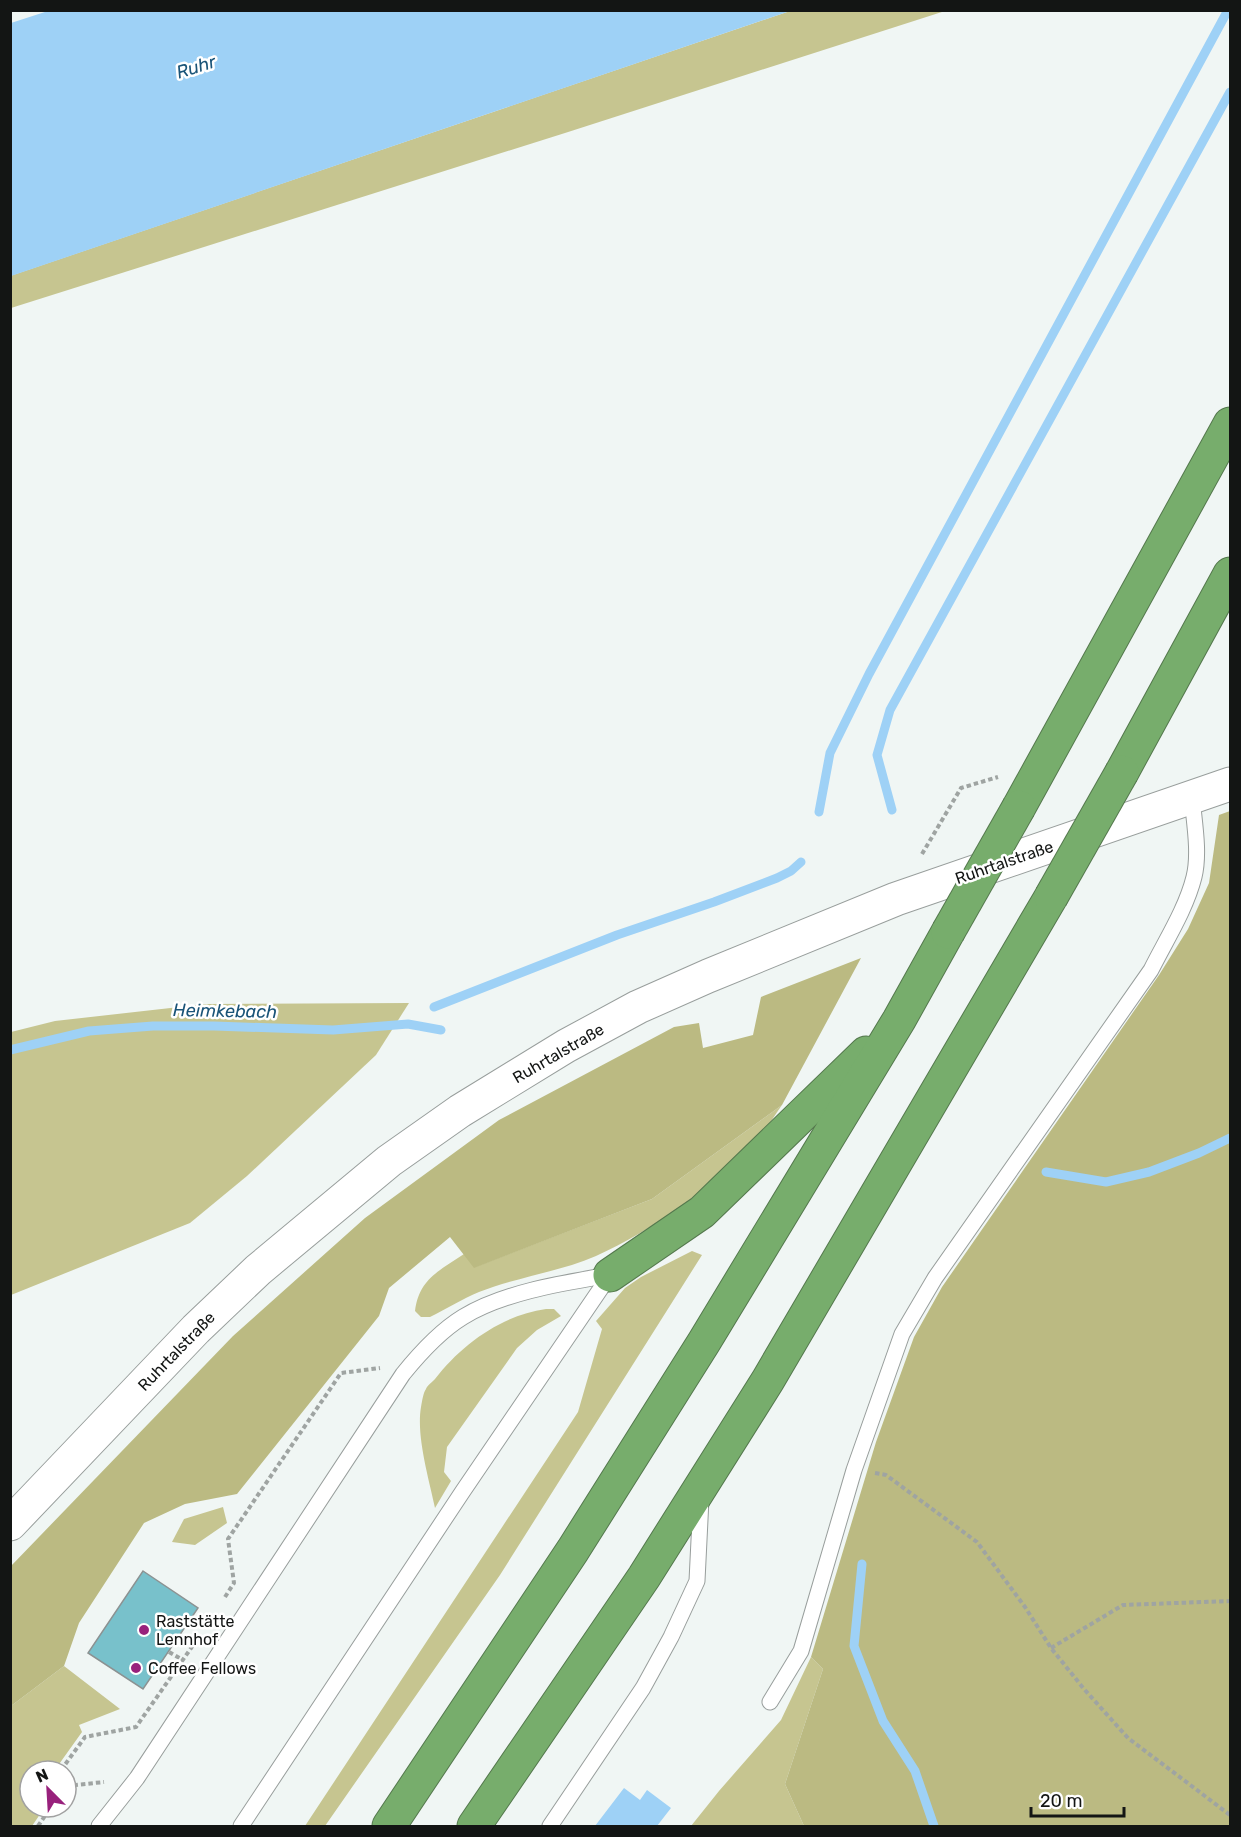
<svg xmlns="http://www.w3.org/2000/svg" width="1241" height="1837" viewBox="0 0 1241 1837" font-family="Rubik,sans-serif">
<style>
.green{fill:#c6c590}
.forest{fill:#bbba82}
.water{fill:#9ed1f6}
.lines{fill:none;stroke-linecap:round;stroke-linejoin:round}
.stream{stroke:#9ed1f6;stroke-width:9}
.building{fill:#78c1cb;stroke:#8c9292;stroke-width:1.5}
.lane-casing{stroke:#989e9c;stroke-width:17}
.secondary-casing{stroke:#989e9c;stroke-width:35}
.highway-casing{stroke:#54784d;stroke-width:35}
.path{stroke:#9fa4a2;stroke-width:4;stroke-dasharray:4.5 3;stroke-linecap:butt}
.lane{stroke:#fff;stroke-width:15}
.secondary{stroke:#fff;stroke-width:33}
.highway{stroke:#77ad6c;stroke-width:33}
.highway-bridge-casing{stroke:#54784d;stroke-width:35;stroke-linecap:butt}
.highway-bridge{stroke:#77ad6c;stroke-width:33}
.poi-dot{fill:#98217c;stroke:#fff;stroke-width:2}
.labels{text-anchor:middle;stroke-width:5;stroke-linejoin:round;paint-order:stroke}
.street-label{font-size:16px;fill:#131514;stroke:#fff}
.poi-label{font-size:16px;fill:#131514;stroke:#fff;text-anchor:start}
.water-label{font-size:18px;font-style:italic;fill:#1a5478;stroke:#fff}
</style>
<rect width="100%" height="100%" fill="#f0f6f4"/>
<g class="green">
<path d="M 790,11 L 945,11 L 565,133 L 11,308 L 10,276 Z"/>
<path d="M 409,1003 L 376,1055 L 247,1176 L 190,1223 L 11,1295 L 11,1032 L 55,1021 L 206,1004 Z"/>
<path d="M 782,1105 C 773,1118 765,1131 755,1142 C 713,1187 652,1231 596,1256 C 559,1272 517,1277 479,1292 C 462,1299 446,1309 430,1317 L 421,1317 L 415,1311 C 419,1279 439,1271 464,1254 L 475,1267 L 652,1199 Z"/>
<path d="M 692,1251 L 702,1255 L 500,1575 L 325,1826 L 305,1826 L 578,1412 L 602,1329 L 596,1321 L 625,1288 L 641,1277 Z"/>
<path d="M 546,1309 L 554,1309 L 561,1316 L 537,1330 L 517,1348 L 447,1447 L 444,1472 L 451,1481 L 435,1508 C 429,1479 416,1436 421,1407 C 422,1402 423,1393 426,1389 C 427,1386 432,1382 435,1379 C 462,1344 502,1315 546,1309 Z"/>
<path d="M 223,1507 L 227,1523 L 195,1545 L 172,1542 L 184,1519 Z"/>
<path d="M 811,1657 L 823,1669 L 785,1784 L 804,1826 L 691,1826 L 719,1791 L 781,1720 Z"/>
<path d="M 64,1666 L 120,1709 L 79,1725 L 82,1732 L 57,1767 L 58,1771 L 30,1771 L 30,1807 L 45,1807 L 32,1826 L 11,1826 L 11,1706 Z"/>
</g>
<g class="forest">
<path d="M 1230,811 L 1230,1826 L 804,1826 L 785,1784 L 823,1669 L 811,1657 L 876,1442 L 914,1337 L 942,1287 L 1159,975 L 1188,929 L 1209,883 L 1219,815 Z"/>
<path d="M 861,958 L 782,1105 L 652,1199 L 474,1268 L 450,1237 L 389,1288 L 379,1316 L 237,1494 L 185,1504 L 144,1523 L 79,1623 L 64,1666 L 11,1706 L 11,1566 L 233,1336 L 365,1218 L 499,1120 L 674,1027 L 699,1023 L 703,1048 L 753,1035 L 761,997 Z"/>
</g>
<g class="water">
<path d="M 48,11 L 48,10 L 790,11 L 11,276 L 11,23 Z"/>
<path d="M 624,1788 L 640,1800 L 647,1790 L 671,1808 L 657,1826 L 595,1826 Z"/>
</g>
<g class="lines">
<g class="stream">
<path d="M 892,810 L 877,755 L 890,710 L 1230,92"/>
<path d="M 819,812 L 830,753 L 869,674 L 1228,10"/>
<path d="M 434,1007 L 617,935 L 714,902 L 777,878 L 791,871 L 801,862"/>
<path d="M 10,1050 L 89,1031 L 153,1026 L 214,1026 L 333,1030 L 408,1024 L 441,1030"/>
<path d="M 1046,1172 L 1106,1182 L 1149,1172 L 1199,1153 L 1230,1138"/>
<path d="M 862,1564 L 854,1646 L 883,1721 L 915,1771 L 934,1826"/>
</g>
</g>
<path class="building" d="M 143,1571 L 198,1608 L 143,1689 L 88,1653 Z"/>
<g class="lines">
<defs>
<g id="lane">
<path d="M 770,1702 L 801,1651 L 854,1470 L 902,1334 L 935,1278 L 1151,970 C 1166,940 1186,909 1194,877 C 1200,853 1194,821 1192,798"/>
<path d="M 99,1826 L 137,1778 L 403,1374 C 420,1353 440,1331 463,1317 C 504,1292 563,1283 610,1275"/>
<path d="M 241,1826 L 463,1491 L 610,1275"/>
<path d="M 550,1826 L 643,1688 L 671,1637 L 697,1581 L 701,1499"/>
</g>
<path id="secondary" d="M 10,1524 L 196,1329 L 258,1270 L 389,1161 L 460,1111 L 566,1046 L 638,1007 L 708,976 L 896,899 L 1230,784"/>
<g id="highway">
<path d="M 1122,772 L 1230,574"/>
<path d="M 1019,807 L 1230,424"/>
<path d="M 610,1275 L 702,1212 L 866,1053"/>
<path d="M 389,1826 L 573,1550 L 704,1342 L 899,1020 L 948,932"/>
<path d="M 474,1826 L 644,1577 L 768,1380 L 1051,897"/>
</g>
</defs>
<use href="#lane" class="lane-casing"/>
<use href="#secondary" class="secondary-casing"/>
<use href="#highway" class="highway-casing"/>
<g class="path">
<path d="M 922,854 L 961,788 L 998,777"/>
<path d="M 875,1473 L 886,1475 L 977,1542 L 1025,1607 L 1051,1648 L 1084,1689 L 1128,1738 L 1230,1815"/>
<path d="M 225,1597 L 234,1583 L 228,1539 L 341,1373 L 380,1368"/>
<path d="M 1051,1648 L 1123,1605 L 1230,1601"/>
<path d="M 169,1652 L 183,1660"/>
<path d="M 64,1771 L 64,1766 L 85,1737 L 136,1727 L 196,1641"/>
<path d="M 66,1786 L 104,1782"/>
<path d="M 38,1826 L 51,1807"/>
</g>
<use href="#lane" class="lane"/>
<use href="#secondary" class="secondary"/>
<use href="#highway" class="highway"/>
<defs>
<g id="highway-bridge">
<path d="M 1051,897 L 1122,772"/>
<path d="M 948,932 L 1019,807"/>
</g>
</defs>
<use href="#highway-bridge" class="highway-bridge-casing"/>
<use href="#highway-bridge" class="highway-bridge"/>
</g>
<g class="poi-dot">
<circle cx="144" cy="1630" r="6"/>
<circle cx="136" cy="1668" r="6"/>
</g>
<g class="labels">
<g class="street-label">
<text transform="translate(1004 862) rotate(-19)" y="6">Ruhrtalstraße</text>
<text transform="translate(558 1053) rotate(-30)" y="6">Ruhrtalstraße</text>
<text transform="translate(176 1351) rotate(-46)" y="6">Ruhrtalstraße</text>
</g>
<g class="poi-label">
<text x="156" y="1627">Raststätte<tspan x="156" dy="18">Lennhof</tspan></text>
<text x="148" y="1674">Coffee Fellows</text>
</g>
<g class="water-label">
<text transform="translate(196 67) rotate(-17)" y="6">Ruhr</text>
<text transform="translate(225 1011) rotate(1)" y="6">Heimkebach</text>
</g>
</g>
<rect width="1241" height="1837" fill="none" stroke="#131514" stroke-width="24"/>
<g transform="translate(48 1789) rotate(336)"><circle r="28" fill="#ffffff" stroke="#a1a1a1" stroke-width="1.5"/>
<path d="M0-4.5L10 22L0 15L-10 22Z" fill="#98217c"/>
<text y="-9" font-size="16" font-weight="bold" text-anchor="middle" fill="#131514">N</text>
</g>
<path d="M1031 1807v9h93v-9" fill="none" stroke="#131514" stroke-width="3"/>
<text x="1040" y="1807" font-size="18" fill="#131514" stroke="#ffffff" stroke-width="4.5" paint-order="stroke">20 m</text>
</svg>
